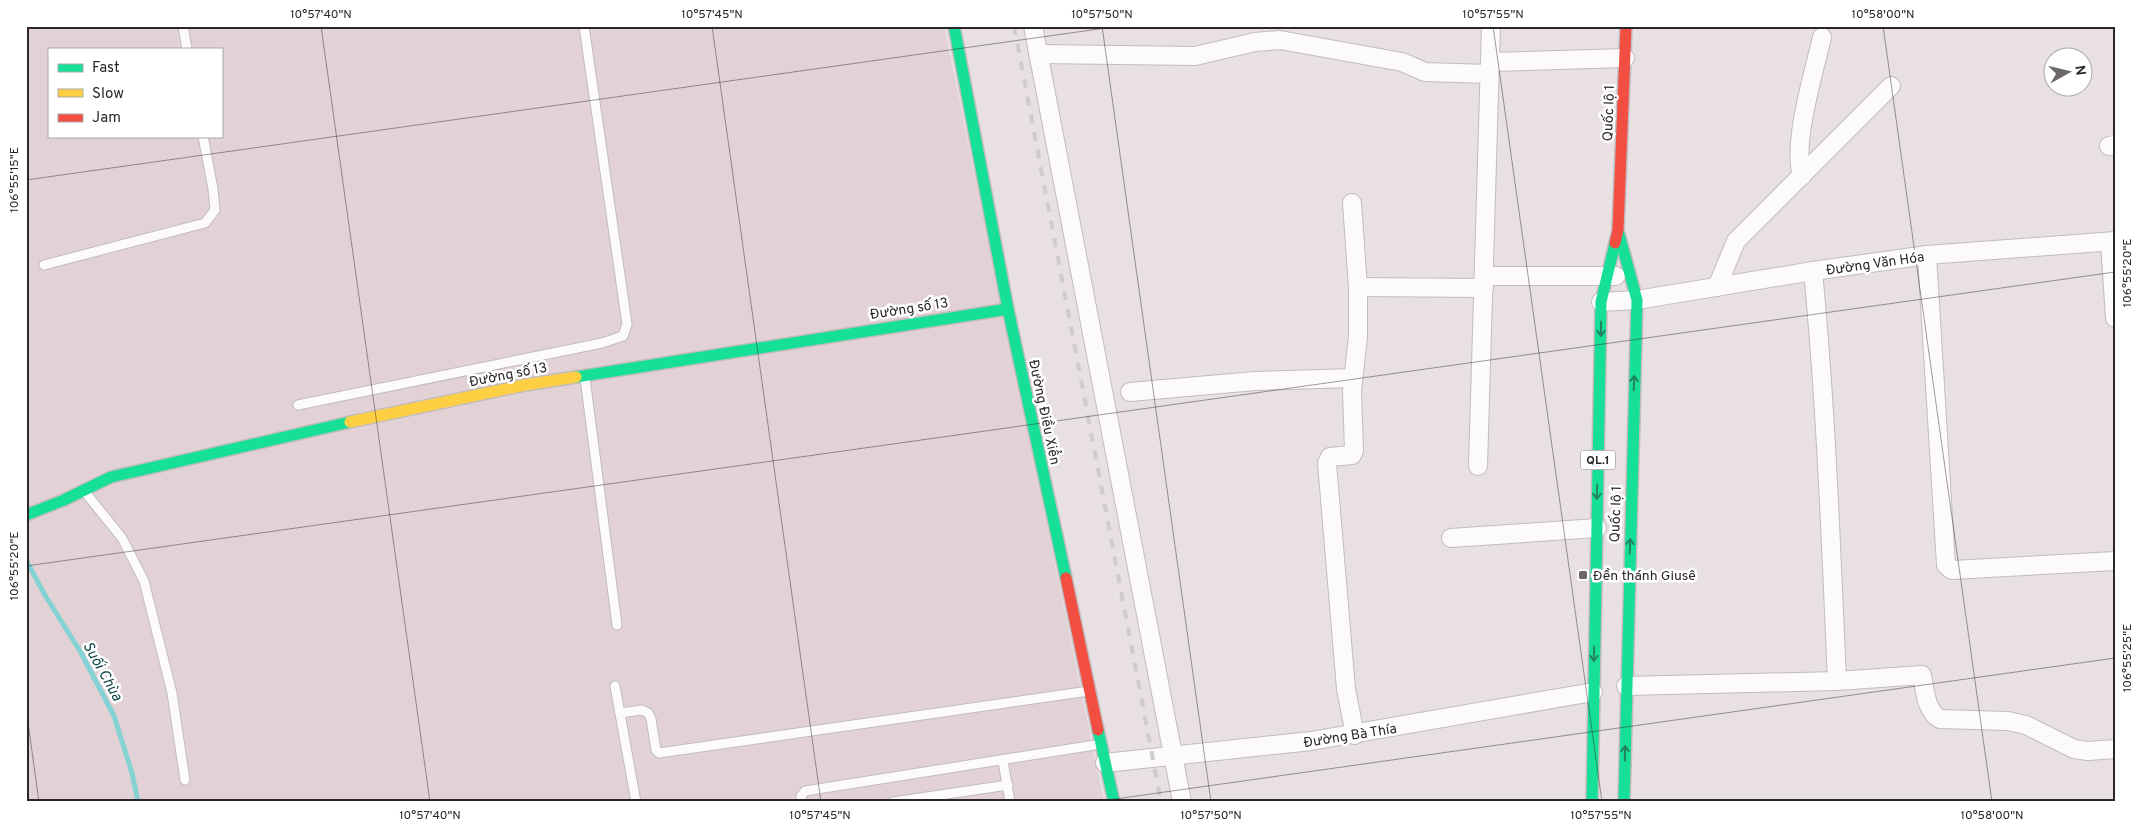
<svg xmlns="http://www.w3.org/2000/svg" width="2141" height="828" viewBox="0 0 2141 828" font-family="Overpass,sans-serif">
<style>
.built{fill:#e2d2d6;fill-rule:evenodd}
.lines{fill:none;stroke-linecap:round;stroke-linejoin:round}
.stream{stroke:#85d2d5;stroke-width:5}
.lane-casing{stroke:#c2bcbe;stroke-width:11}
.street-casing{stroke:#c2bcbe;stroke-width:20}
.fast-casing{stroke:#c2bcbe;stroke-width:14}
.slow-casing{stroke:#c2bcbe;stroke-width:14}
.jam-casing{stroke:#c2bcbe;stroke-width:14}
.lane{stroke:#fcfafb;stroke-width:9}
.street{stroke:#fcfafb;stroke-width:18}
.fast{stroke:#16e098;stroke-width:11}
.slow{stroke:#ffcf43;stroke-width:11}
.jam{stroke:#f24e42;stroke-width:11}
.rail{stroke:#cecccd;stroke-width:4;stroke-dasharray:9 9;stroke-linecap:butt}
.oneway{stroke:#218360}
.ticks{fill:none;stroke:#2c2628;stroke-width:1;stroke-opacity:0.45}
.poi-dot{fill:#6e6769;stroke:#fff;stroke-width:2}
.labels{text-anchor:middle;stroke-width:5;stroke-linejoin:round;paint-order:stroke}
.shield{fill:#fff;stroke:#6b6768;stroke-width:1}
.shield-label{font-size:12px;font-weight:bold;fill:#2c2628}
.street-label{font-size:14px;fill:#2c2628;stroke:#fff}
.poi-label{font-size:14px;fill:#2c2628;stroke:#fff;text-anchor:start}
.water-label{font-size:15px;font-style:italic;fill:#063e3f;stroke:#fff}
.neatline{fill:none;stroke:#2c2628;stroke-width:2}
.ticks-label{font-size:12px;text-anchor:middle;fill:#2c2628}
</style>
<rect width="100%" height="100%" fill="#e8e0e2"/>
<path class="built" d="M 26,26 L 944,26 L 1104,802 L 26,802 ZM 49,49 L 221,49 L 221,136 L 49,136 Z"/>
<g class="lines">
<path class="stream" d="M 26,560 L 46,597 L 80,651 L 114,716 L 132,773 L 138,802"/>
<defs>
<g id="lane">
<path d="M 183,26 L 187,49"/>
<path d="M 44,265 L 205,223 L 215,210 L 213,189 L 203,136"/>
<path d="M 585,378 L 617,625"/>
<path d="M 298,405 L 602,343 L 623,336 L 627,324 L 584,26"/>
<path d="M 85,492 L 122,538 L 144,581 L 172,693 L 185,780"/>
<path d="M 615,686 L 636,802"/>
<path d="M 620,713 L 642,710 L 648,713 L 651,719 L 656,750 L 659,753 L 1089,691"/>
<path d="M 1003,761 L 1010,802"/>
<path d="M 802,802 L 801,796 L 805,791 L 1101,744"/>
<path d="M 893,802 L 1008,785"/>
</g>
<g id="street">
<path d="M 1033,26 L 1182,802"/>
<path d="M 1038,54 L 1195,56 L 1255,42 L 1280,40 L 1402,62 L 1425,72 L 1489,74"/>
<path d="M 1490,62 L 1625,58"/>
<path d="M 2109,146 L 2115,145"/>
<path d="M 1802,176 C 1792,142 1814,73 1822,37"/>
<path d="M 1352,203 L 1358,287 L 1358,336 L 1352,391 L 1354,451 L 1352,455 L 1330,457 L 1327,463 L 1346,689 L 1355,735"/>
<path d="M 2110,242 L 2115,318"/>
<path d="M 1927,255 L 1946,565 L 1952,570 L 2115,561"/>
<path d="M 1813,271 C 1826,407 1831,544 1837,681"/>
<path d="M 1484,276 L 1616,276"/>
<path d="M 1358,287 L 1484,288"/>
<path d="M 1717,287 L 1736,241 L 1891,86"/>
<path d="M 1601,302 L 1637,300 L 1813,271 L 1927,255 L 2115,241"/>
<path d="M 1130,392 L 1255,381 L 1353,378"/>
<path d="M 1478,466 L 1491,26"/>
<path d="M 1451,538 L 1597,528"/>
<path d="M 1626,686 L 1837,681 L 1922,675 C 1925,691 1926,711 1940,719 L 2008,721 L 2026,725 L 2074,749 L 2088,751 L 2115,749"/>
<path d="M 1105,763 L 1311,741 L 1593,692"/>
</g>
<g id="fast">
<path d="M 954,26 L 1008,309 L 1066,578"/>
<path d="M 1619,234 L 1637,300 L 1624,802"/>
<path d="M 576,377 L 1008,309"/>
<path d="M 26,515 L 64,500 L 111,477 L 350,422"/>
<path d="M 1098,730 L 1114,802"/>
<path d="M 1592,802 L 1601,302 L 1615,243"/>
</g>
<path id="slow" d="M 350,422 L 525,385 L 576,377"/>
<g id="jam">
<path d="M 1615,243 L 1618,230 L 1626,26"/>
<path d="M 1066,578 L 1098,730"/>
</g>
</defs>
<use href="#lane" class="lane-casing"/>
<use href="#street" class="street-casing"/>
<use href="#fast" class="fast-casing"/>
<use href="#slow" class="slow-casing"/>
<use href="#jam" class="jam-casing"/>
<use href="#lane" class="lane"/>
<use href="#street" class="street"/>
<use href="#fast" class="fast"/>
<use href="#slow" class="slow"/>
<use href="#jam" class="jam"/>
<path class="rail" d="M 1014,26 L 1161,802"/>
</g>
<defs><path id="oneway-shaft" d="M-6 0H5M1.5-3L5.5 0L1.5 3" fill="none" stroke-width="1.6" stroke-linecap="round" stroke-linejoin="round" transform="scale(1.25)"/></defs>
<g class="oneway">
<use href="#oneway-shaft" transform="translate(1601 329) rotate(91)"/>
<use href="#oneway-shaft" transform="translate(1634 383) rotate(-88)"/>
<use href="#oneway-shaft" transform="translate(1597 492) rotate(91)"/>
<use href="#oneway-shaft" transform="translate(1630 546) rotate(-88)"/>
<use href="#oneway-shaft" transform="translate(1594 654) rotate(91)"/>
<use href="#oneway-shaft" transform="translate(1625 753) rotate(-89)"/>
</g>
<path class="ticks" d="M 321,26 L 430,802M 712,26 L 821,802M 1102,26 L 1211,802M 1493,26 L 1602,802M 1883,26 L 1992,802M 26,180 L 1120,26M 26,566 L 2115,272M 26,708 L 39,802M 1094,802 L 2115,658"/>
<rect class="poi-dot" x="1578" y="570" width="10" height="10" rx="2.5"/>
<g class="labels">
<rect class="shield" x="1580.5" y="450.5" width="35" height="19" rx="4"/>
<g class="shield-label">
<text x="1598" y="464">QL.1</text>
</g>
<g class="street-label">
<text transform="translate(1608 113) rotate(-88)" y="5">Quốc lộ 1</text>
<text transform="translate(1875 263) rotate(-8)" y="5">Đường Văn Hóa</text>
<text transform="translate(909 308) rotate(-9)" y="5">Đường số 13</text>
<text transform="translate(508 374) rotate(-11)" y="5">Đường số 13</text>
<text transform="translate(1045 412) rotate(78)" y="5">Đường Điều Xiển</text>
<text transform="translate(1615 514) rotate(-88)" y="5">Quốc lộ 1</text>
<text transform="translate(1350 735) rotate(-9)" y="5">Đường Bà Thía</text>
</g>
<g class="poi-label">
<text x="1593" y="580">Đền thánh Giusê</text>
</g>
<g class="water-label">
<text transform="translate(103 671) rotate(61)" y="5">Suối Chùa</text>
</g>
</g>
<rect width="2141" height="828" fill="none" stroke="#ffffff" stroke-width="55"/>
<rect x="48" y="48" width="175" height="90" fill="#ffffff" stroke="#aba8a9"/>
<rect x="58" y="64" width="25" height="8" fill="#16e098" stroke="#aba8a9"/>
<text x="92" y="72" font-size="15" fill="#2c2628">Fast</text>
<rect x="58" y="89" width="25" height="8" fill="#ffcf43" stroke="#aba8a9"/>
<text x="92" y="98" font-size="15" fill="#2c2628">Slow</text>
<rect x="58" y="114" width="25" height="8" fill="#f24e42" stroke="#aba8a9"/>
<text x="92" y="122" font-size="15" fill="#2c2628">Jam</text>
<g transform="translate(2068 72) rotate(82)"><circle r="24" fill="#ffffff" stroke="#aba8a9"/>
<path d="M0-4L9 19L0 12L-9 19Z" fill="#6e6769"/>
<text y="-8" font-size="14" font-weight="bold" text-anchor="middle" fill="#2c2628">N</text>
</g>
<rect x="28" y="28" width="2086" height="772" class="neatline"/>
<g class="ticks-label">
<text x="321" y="18">10°57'40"N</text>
<text x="712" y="18">10°57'45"N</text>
<text x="1102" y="18">10°57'50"N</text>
<text x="1493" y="18">10°57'55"N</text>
<text x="1883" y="18">10°58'00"N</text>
<text transform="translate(14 180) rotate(-90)" y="4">106°55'15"E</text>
<text transform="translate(2127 273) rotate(-90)" y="4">106°55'20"E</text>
<text transform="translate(14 566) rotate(-90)" y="4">106°55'20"E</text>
<text transform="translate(2127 658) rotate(-90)" y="4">106°55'25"E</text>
<text x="430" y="819">10°57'40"N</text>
<text x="820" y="819">10°57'45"N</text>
<text x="1211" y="819">10°57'50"N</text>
<text x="1601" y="819">10°57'55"N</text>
<text x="1992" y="819">10°58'00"N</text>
</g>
</svg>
